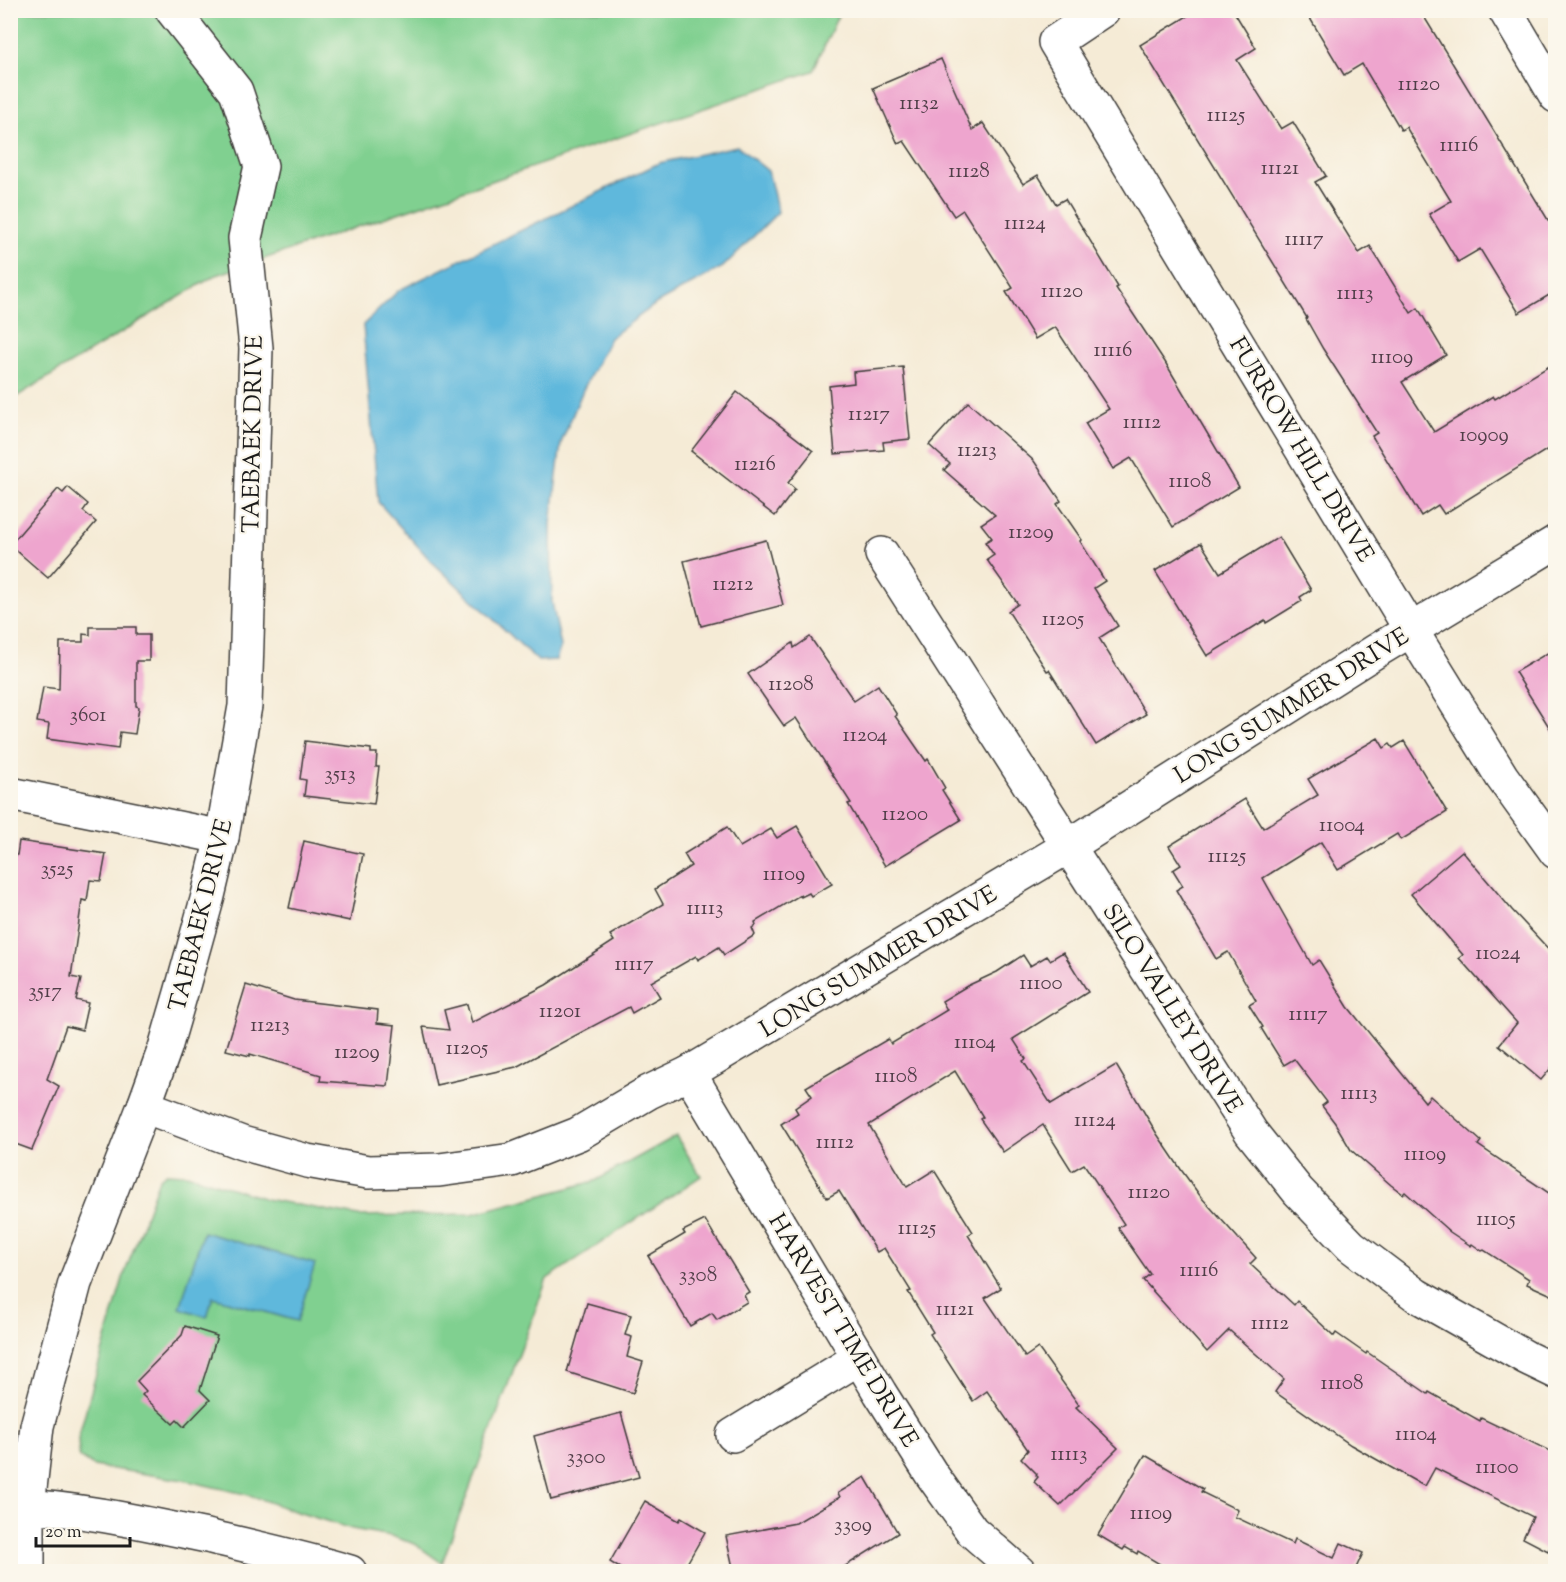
<svg xmlns="http://www.w3.org/2000/svg" width="1566" height="1582" viewBox="0 0 1566 1582" font-family="'Sorts Mill Goudy',serif">
<style>
.green{fill:#80d090;stroke:#4e7656;stroke-width:1.5}
.water{fill:#5fb8dc;stroke:#3e6a7c;stroke-width:1.5}
.building{fill:#eea5ce}
.lines{fill:none;stroke-linecap:round;stroke-linejoin:round}
.minor-casing{stroke:#3d3b38;stroke-width:36}
.minor{stroke:#fff;stroke-width:33}
.labels{text-anchor:middle;stroke-width:4.5;stroke-linejoin:round;paint-order:stroke}
.number-label{font-size:21px;fill:#503e48}
.street-label{font-size:24px;fill:#1c1c1c;stroke:#fbf7ec}
</style>
<rect width="100%" height="100%" fill="#fbf7ec"/>
<filter id="ink" filterUnits="userSpaceOnUse"><feTurbulence type="fractalNoise" baseFrequency=".0167" numOctaves="2"/><feDisplacementMap in="SourceGraphic" scale="12" xChannelSelector="R" yChannelSelector="G"/><feConvolveMatrix kernelMatrix="1 2 1 2 8 2 1 2 1" color-interpolation-filters="sRGB"/></filter>
<filter id="wash" filterUnits="userSpaceOnUse"><feTurbulence type="fractalNoise" baseFrequency=".008" numOctaves="4" result="noise"/><feDisplacementMap in="SourceGraphic" scale="24" xChannelSelector="R" yChannelSelector="G"/><feGaussianBlur stdDeviation="1.35" result="paint"/><feColorMatrix in="noise" values="0 0 0 0 0 0 0 0 0 0 0 0 0 0 0 0 0 1.4 0 .05"/><feComposite in="paint" operator="in"/></filter>
<g filter="url(#wash)">
<rect width="100%" height="100%" fill="#f5ebd6"/>
<g class="green">
<path d="M 11,11 L 840,11 L 813,71 L 214,276 L 11,400 Z"/>
<path d="M 676,1136 L 701,1176 L 547,1279 L 442,1563 L 415,1544 L 391,1536 L 352,1529 L 294,1511 L 249,1495 L 183,1480 L 94,1466 L 79,1457 L 78,1438 L 123,1278 L 159,1179 L 166,1173 L 187,1174 L 266,1199 L 358,1216 L 472,1214 L 595,1181 Z"/>
</g>
<g class="water">
<path d="M 737,146 L 768,171 L 778,212 L 723,267 L 657,303 L 610,338 L 583,390 L 561,443 L 551,524 L 552,602 L 561,646 L 556,660 L 538,661 L 431,561 L 378,502 L 363,325 L 399,290 L 659,163 Z"/>
<path d="M 203,1232 L 315,1264 L 297,1321 L 213,1297 L 207,1317 L 180,1308 Z"/>
</g>
<g id="blocks">
<g class="building">
<path d="M 1197,10 L 1233,10 L 1256,48 L 1237,60 L 1281,129 L 1293,122 L 1326,176 L 1315,182 L 1359,253 L 1370,246 L 1411,313 L 1418,308 L 1446,355 L 1402,382 L 1434,432 L 1493,396 L 1495,399 L 1556,362 L 1556,444 L 1444,514 L 1438,505 L 1421,516 L 1372,436 L 1377,433 L 1323,349 L 1306,319 L 1307,318 L 1140,45 Z"/>
<path d="M 1305,10 L 1420,10 L 1556,233 L 1556,291 L 1519,313 L 1480,249 L 1458,262 L 1429,214 L 1451,201 L 1406,127 L 1401,130 L 1362,64 L 1344,75 Z"/>
<path d="M 941,59 L 972,130 L 983,123 L 1023,184 L 1038,175 L 1056,204 L 1065,199 L 1118,287 L 1116,288 L 1165,362 L 1239,487 L 1173,527 L 1131,458 L 1113,469 L 1085,423 L 1109,409 L 1055,327 L 1035,339 L 1006,292 L 1013,288 L 963,210 L 954,216 L 904,141 L 898,144 L 873,88 Z"/>
<path d="M 903,367 L 910,439 L 883,442 L 884,450 L 835,454 L 829,386 L 854,383 L 853,372 Z"/>
<path d="M 737,392 L 813,451 L 788,483 L 795,489 L 775,516 L 691,451 Z"/>
<path d="M 968,402 L 1034,461 L 1061,501 L 1057,504 L 1082,540 L 1080,541 L 1105,581 L 1094,588 L 1118,626 L 1099,638 L 1146,714 L 1096,745 L 1049,670 L 1047,671 L 1008,611 L 1018,604 L 987,560 L 994,555 L 985,542 L 992,538 L 981,524 L 995,515 L 944,470 L 950,464 L 929,445 Z"/>
<path d="M 68,487 L 88,504 L 83,511 L 96,522 L 48,578 L 10,545 L 58,489 L 63,493 Z"/>
<path d="M 1279,537 L 1311,590 L 1300,597 L 1302,601 L 1266,623 L 1265,620 L 1207,656 L 1155,571 L 1201,543 L 1220,573 Z"/>
<path d="M 766,540 L 783,605 L 701,626 L 684,561 Z"/>
<path d="M 90,627 L 136,627 L 136,635 L 149,635 L 149,661 L 136,661 L 136,706 L 139,707 L 135,734 L 120,732 L 118,749 L 47,739 L 49,724 L 37,722 L 43,687 L 59,689 L 60,642 L 83,642 L 83,634 L 90,635 Z"/>
<path d="M 810,637 L 854,701 L 878,685 L 897,715 L 895,716 L 926,761 L 928,759 L 945,788 L 942,790 L 961,820 L 885,866 L 848,804 L 851,803 L 796,718 L 784,726 L 748,674 L 793,643 L 794,648 Z"/>
<path d="M 1556,648 L 1556,738 L 1515,672 Z"/>
<path d="M 1378,738 L 1384,748 L 1390,744 L 1393,748 L 1404,741 L 1447,812 L 1401,840 L 1397,834 L 1338,870 L 1321,842 L 1263,878 L 1312,965 L 1319,960 L 1348,1007 L 1425,1102 L 1430,1096 L 1481,1141 L 1478,1145 L 1556,1198 L 1556,1297 L 1527,1284 L 1529,1279 L 1484,1250 L 1482,1251 L 1472,1244 L 1471,1246 L 1450,1232 L 1405,1192 L 1403,1194 L 1391,1185 L 1351,1150 L 1335,1123 L 1322,1106 L 1327,1102 L 1294,1059 L 1284,1065 L 1261,1028 L 1263,1027 L 1249,1005 L 1256,1001 L 1228,952 L 1216,959 L 1176,890 L 1183,886 L 1173,870 L 1181,865 L 1169,846 L 1245,799 L 1263,828 L 1318,795 L 1308,779 Z"/>
<path d="M 305,741 L 371,749 L 371,753 L 377,753 L 376,767 L 379,767 L 374,804 L 304,796 L 306,780 L 300,779 Z"/>
<path d="M 797,826 L 832,884 L 811,896 L 809,893 L 801,897 L 800,895 L 755,922 L 756,925 L 752,928 L 755,935 L 724,955 L 719,947 L 698,960 L 696,956 L 651,982 L 660,997 L 632,1013 L 629,1007 L 516,1067 L 436,1085 L 423,1027 L 449,1030 L 444,1010 L 467,1004 L 472,1023 L 546,985 L 614,941 L 610,935 L 663,904 L 655,889 L 691,866 L 684,854 L 727,827 L 740,847 L 771,829 L 777,838 Z"/>
<path d="M 19,841 L 106,854 L 101,881 L 90,880 L 87,901 L 82,900 L 71,977 L 81,979 L 76,1000 L 88,1003 L 82,1030 L 66,1026 L 47,1079 L 59,1086 L 32,1150 L 10,1142 L 10,855 L 17,855 Z"/>
<path d="M 304,841 L 363,854 L 350,921 L 289,908 Z"/>
<path d="M 1462,851 L 1512,910 L 1556,957 L 1556,1062 L 1541,1080 L 1499,1045 L 1517,1023 L 1459,958 L 1463,955 L 1411,894 Z"/>
<path d="M 1063,952 L 1088,992 L 1013,1039 L 1026,1059 L 1023,1061 L 1051,1104 L 1116,1065 L 1157,1134 L 1182,1171 L 1201,1197 L 1256,1258 L 1250,1264 L 1294,1305 L 1297,1301 L 1334,1336 L 1336,1333 L 1366,1354 L 1367,1352 L 1428,1394 L 1429,1392 L 1480,1421 L 1481,1418 L 1556,1454 L 1556,1535 L 1548,1551 L 1523,1538 L 1533,1517 L 1435,1468 L 1425,1486 L 1422,1485 L 1351,1445 L 1275,1392 L 1284,1379 L 1229,1330 L 1207,1352 L 1143,1280 L 1150,1274 L 1118,1228 L 1124,1224 L 1084,1164 L 1072,1171 L 1043,1125 L 1003,1152 L 980,1119 L 983,1117 L 955,1071 L 869,1125 L 907,1187 L 934,1170 L 973,1232 L 968,1235 L 1001,1288 L 985,1298 L 1025,1357 L 1038,1348 L 1079,1405 L 1076,1407 L 1118,1448 L 1060,1506 L 1034,1482 L 1038,1477 L 1036,1475 L 1037,1474 L 1021,1458 L 1028,1450 L 987,1391 L 973,1401 L 930,1334 L 933,1332 L 908,1292 L 911,1291 L 884,1248 L 877,1252 L 839,1191 L 827,1198 L 781,1124 L 798,1113 L 795,1108 L 812,1096 L 806,1087 L 888,1039 L 891,1044 L 947,1010 L 942,1001 L 967,986 L 997,972 L 1023,955 L 1030,966 L 1047,956 L 1050,960 Z"/>
<path d="M 246,985 L 294,1000 L 378,1010 L 377,1023 L 395,1025 L 388,1086 L 320,1081 L 321,1075 L 250,1054 L 250,1056 L 226,1050 Z"/>
<path d="M 705,1220 L 749,1292 L 744,1295 L 747,1302 L 717,1320 L 712,1313 L 690,1326 L 648,1256 L 685,1234 L 683,1231 Z"/>
<path d="M 587,1303 L 631,1315 L 625,1335 L 632,1337 L 627,1357 L 643,1362 L 633,1393 L 567,1372 Z"/>
<path d="M 185,1326 L 217,1336 L 200,1390 L 210,1400 L 184,1427 L 177,1420 L 173,1424 L 142,1395 L 146,1391 L 137,1381 L 182,1335 Z"/>
<path d="M 621,1413 L 639,1477 L 551,1500 L 534,1436 Z"/>
<path d="M 1145,1455 L 1203,1489 L 1201,1492 L 1238,1510 L 1235,1517 L 1293,1544 L 1295,1539 L 1334,1558 L 1341,1543 L 1363,1553 L 1356,1568 L 1363,1572 L 1173,1572 L 1138,1551 L 1137,1554 L 1125,1547 L 1123,1550 L 1098,1535 Z"/>
<path d="M 865,1477 L 898,1533 L 836,1572 L 734,1572 L 726,1536 L 796,1523 L 840,1497 L 838,1493 Z"/>
<path d="M 645,1501 L 679,1521 L 681,1518 L 705,1532 L 682,1572 L 626,1572 L 610,1562 Z"/>
</g>
</g>
</g>
<g filter="url(#ink)">
<use href="#blocks" fill-opacity="0" stroke="#3d3b38" stroke-width="1.5"/>
<g class="lines">
<defs>
<g id="minor">
<path d="M 1103,10 L 1055,42 L 1411,630 L 1502,777 L 1556,852"/>
<path d="M 1505,10 L 1556,96"/>
<path d="M 882,554 L 1251,1132 L 1298,1191 L 1351,1246 L 1416,1295 L 1527,1358 L 1556,1372"/>
<path d="M 10,794 L 222,837"/>
<path d="M 689,1073 L 880,1393 L 932,1475 L 972,1531 L 1019,1572"/>
<path d="M 144,1106 L 242,1143 L 307,1161 L 368,1172 L 439,1170 L 512,1160 L 578,1134 L 649,1092 L 689,1073 L 1069,846 L 1376,651 L 1556,542"/>
<path d="M 733,1435 L 859,1358"/>
<path d="M 10,1505 C 78,1508 145,1523 211,1537 C 257,1548 304,1558 350,1572"/>
<path d="M 28,1572 L 28,1506 L 37,1426 L 75,1283 L 144,1106 L 165,1048 L 181,993 L 208,896 L 222,837 L 245,706 L 256,348 L 245,238 L 261,166 L 236,91 L 172,10"/>
</g>
</defs>
<use href="#minor" class="minor-casing"/>
<use href="#minor" class="minor"/>
</g>
</g>
<g class="labels">
<g class="number-label">
<text x="1419" y="90">11120</text>
<text x="919" y="109">11132</text>
<text x="1226" y="121">11125</text>
<text x="1459" y="151">11116</text>
<text x="1280" y="174">11121</text>
<text x="969" y="177">11128</text>
<text x="1025" y="229">11124</text>
<text x="1304" y="245">11117</text>
<text x="1062" y="297">11120</text>
<text x="1355" y="299">11113</text>
<text x="1113" y="356">11116</text>
<text x="1392" y="363">11109</text>
<text x="869" y="420">11217</text>
<text x="1142" y="428">11112</text>
<text x="1484" y="441">10909</text>
<text x="977" y="456">11213</text>
<text x="755" y="470">11216</text>
<text x="1190" y="487">11108</text>
<text x="1031" y="538">11209</text>
<text x="733" y="590">11212</text>
<text x="1063" y="625">11205</text>
<text x="791" y="690">11208</text>
<text x="88" y="721">3601</text>
<text x="865" y="741">11204</text>
<text x="340" y="780">3513</text>
<text x="905" y="820">11200</text>
<text x="1342" y="831">11004</text>
<text x="1227" y="862">11125</text>
<text x="57" y="875">3525</text>
<text x="784" y="880">11109</text>
<text x="705" y="914">11113</text>
<text x="1498" y="959">11024</text>
<text x="634" y="970">11117</text>
<text x="1041" y="989">11100</text>
<text x="45" y="997">3517</text>
<text x="560" y="1017">11201</text>
<text x="1308" y="1020">11117</text>
<text x="270" y="1031">11213</text>
<text x="975" y="1048">11104</text>
<text x="467" y="1054">11205</text>
<text x="357" y="1058">11209</text>
<text x="896" y="1082">11108</text>
<text x="1359" y="1099">11113</text>
<text x="1095" y="1126">11124</text>
<text x="835" y="1148">11112</text>
<text x="1425" y="1160">11109</text>
<text x="1149" y="1198">11120</text>
<text x="1496" y="1225">11105</text>
<text x="917" y="1234">11125</text>
<text x="1199" y="1276">11116</text>
<text x="698" y="1281">3308</text>
<text x="955" y="1315">11121</text>
<text x="1270" y="1329">11112</text>
<text x="1342" y="1389">11108</text>
<text x="1416" y="1440">11104</text>
<text x="1069" y="1460">11113</text>
<text x="586" y="1463">3300</text>
<text x="1497" y="1473">11100</text>
<text x="1151" y="1519">11109</text>
<text x="853" y="1531">3309</text>
</g>
<g class="street-label">
<text transform="translate(252 434) rotate(-89)" y="8">TAEBAEK DRIVE</text>
<text transform="translate(1302 449) rotate(59)" y="8">FURROW HILL DRIVE</text>
<text transform="translate(1291 705) rotate(-32)" y="8">LONG SUMMER DRIVE</text>
<text transform="translate(200 915) rotate(-76)" y="8">TAEBAEK DRIVE</text>
<text transform="translate(878 961) rotate(-31)" y="8">LONG SUMMER DRIVE</text>
<text transform="translate(1173 1008) rotate(58)" y="8">SILO VALLEY DRIVE</text>
<text transform="translate(844 1330) rotate(59)" y="8">HARVEST TIME DRIVE</text>
</g>
</g>
<rect width="1566" height="1582" fill="none" stroke="#fbf7ec" stroke-width="36"/>
<path d="M36 1537v9h94v-9" fill="none" stroke="#1c1c1c" stroke-width="3"/>
<text x="45" y="1537" font-size="18" fill="#1c1c1c" stroke="#fbf7ec" stroke-width="4.5" paint-order="stroke">20 m</text>
</svg>
